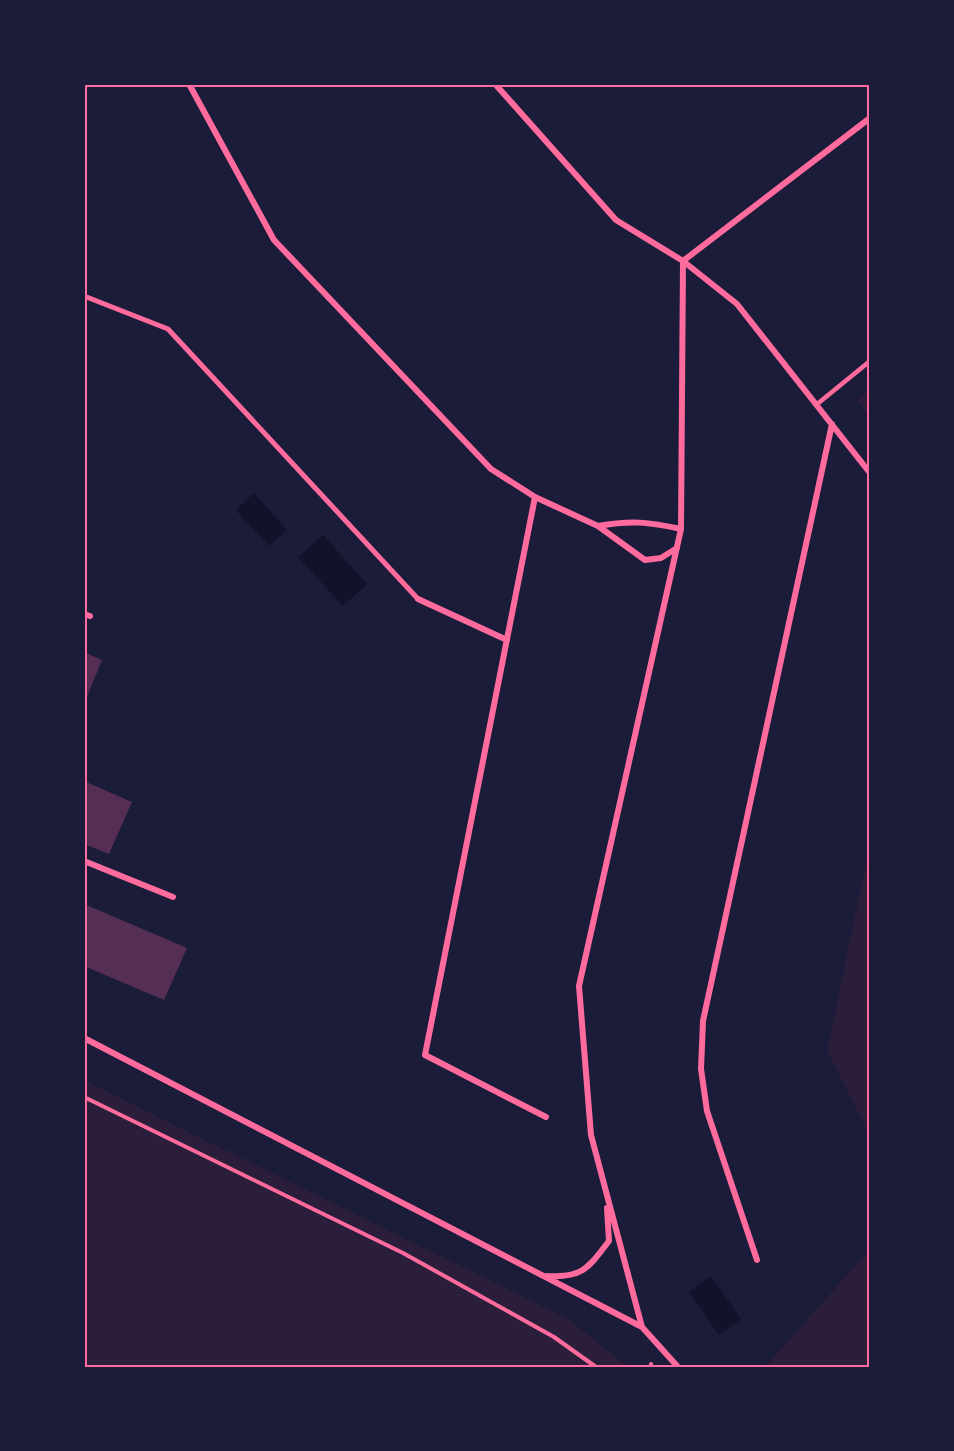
<svg xmlns="http://www.w3.org/2000/svg" width="954" height="1451" viewBox="0 0 954 1451" font-family="'Asap Condensed',sans-serif">
	<style>
		.green { fill: #2a1e3b }
		.water { fill: #12122b }
		.building { fill: #542f53 }
		.lines { fill: none; stroke-linecap: round; stroke-linejoin: round }
		.path { stroke: #ff6b9d; stroke-width: 4 }
		.service { stroke: #ff6b9d; stroke-width: 4.5 }
		.pedestrian { stroke: #ff6b9d; stroke-width: 5 }
		.minor { stroke: #ff6b9d; stroke-width: 6 }
		.neatline { fill: none; stroke: #ff6b9d; stroke-width: 2 }
	</style>
	<rect width="100%" height="100%" fill="#1b1b3a"/>
	<path class="green" d="M870 390V418L857 400Z
		M870 843V1137L827 1051Z
		M84 1080 568 1319 629 1367H84Z
		M870 1249V1367H765Z"/>
	<path class="water" d="M254 493 287 530 269 546 236 510Z
		M323 535 367 584 343 606 298 557Z
		M711 1276 741 1319 719 1335 689 1292Z"/>
	<path class="building" d="M84 652 102 660 84 704Z
		M84 781 132 802 109 854 84 844Z
		M84 904 187 948 164 1000 84 966Z"/>
	<g class="lines">
		<path class="path" d="M84 1097 403 1253 554 1337 596 1367
			M651 1367V1364"/>
		<path class="service" d="M816 405 870 361"/>
		<path class="pedestrian" d="M84 296 168 329 418 599"/>
		<path class="minor" d="M189 84 274 240 491 469 535 497
			M495 84 616 220 683 261 737 304 870 473
			M683 261 870 118
			M598 526C631 520 649 522 681 529
			M418 599 507 640
			M84 614 90 616
			M84 861 173 897
			M84 1038 642 1327 678 1367
			M546 1117 425 1055 535 497 598 526 645 560 661 558 677 548
			M757 1260 707 1111 701 1069 703 1021 832 424
			M547 1276C583 1278 588 1268 609 1241L607 1208
			M642 1327 591 1135 579 986 681 529 683 261"/>
	</g>
	<rect width="954" height="1451" fill="none" stroke="#1b1b3a" stroke-width="171"/>
	<rect x="86" y="86" width="782" height="1280" class="neatline"/>
</svg>
